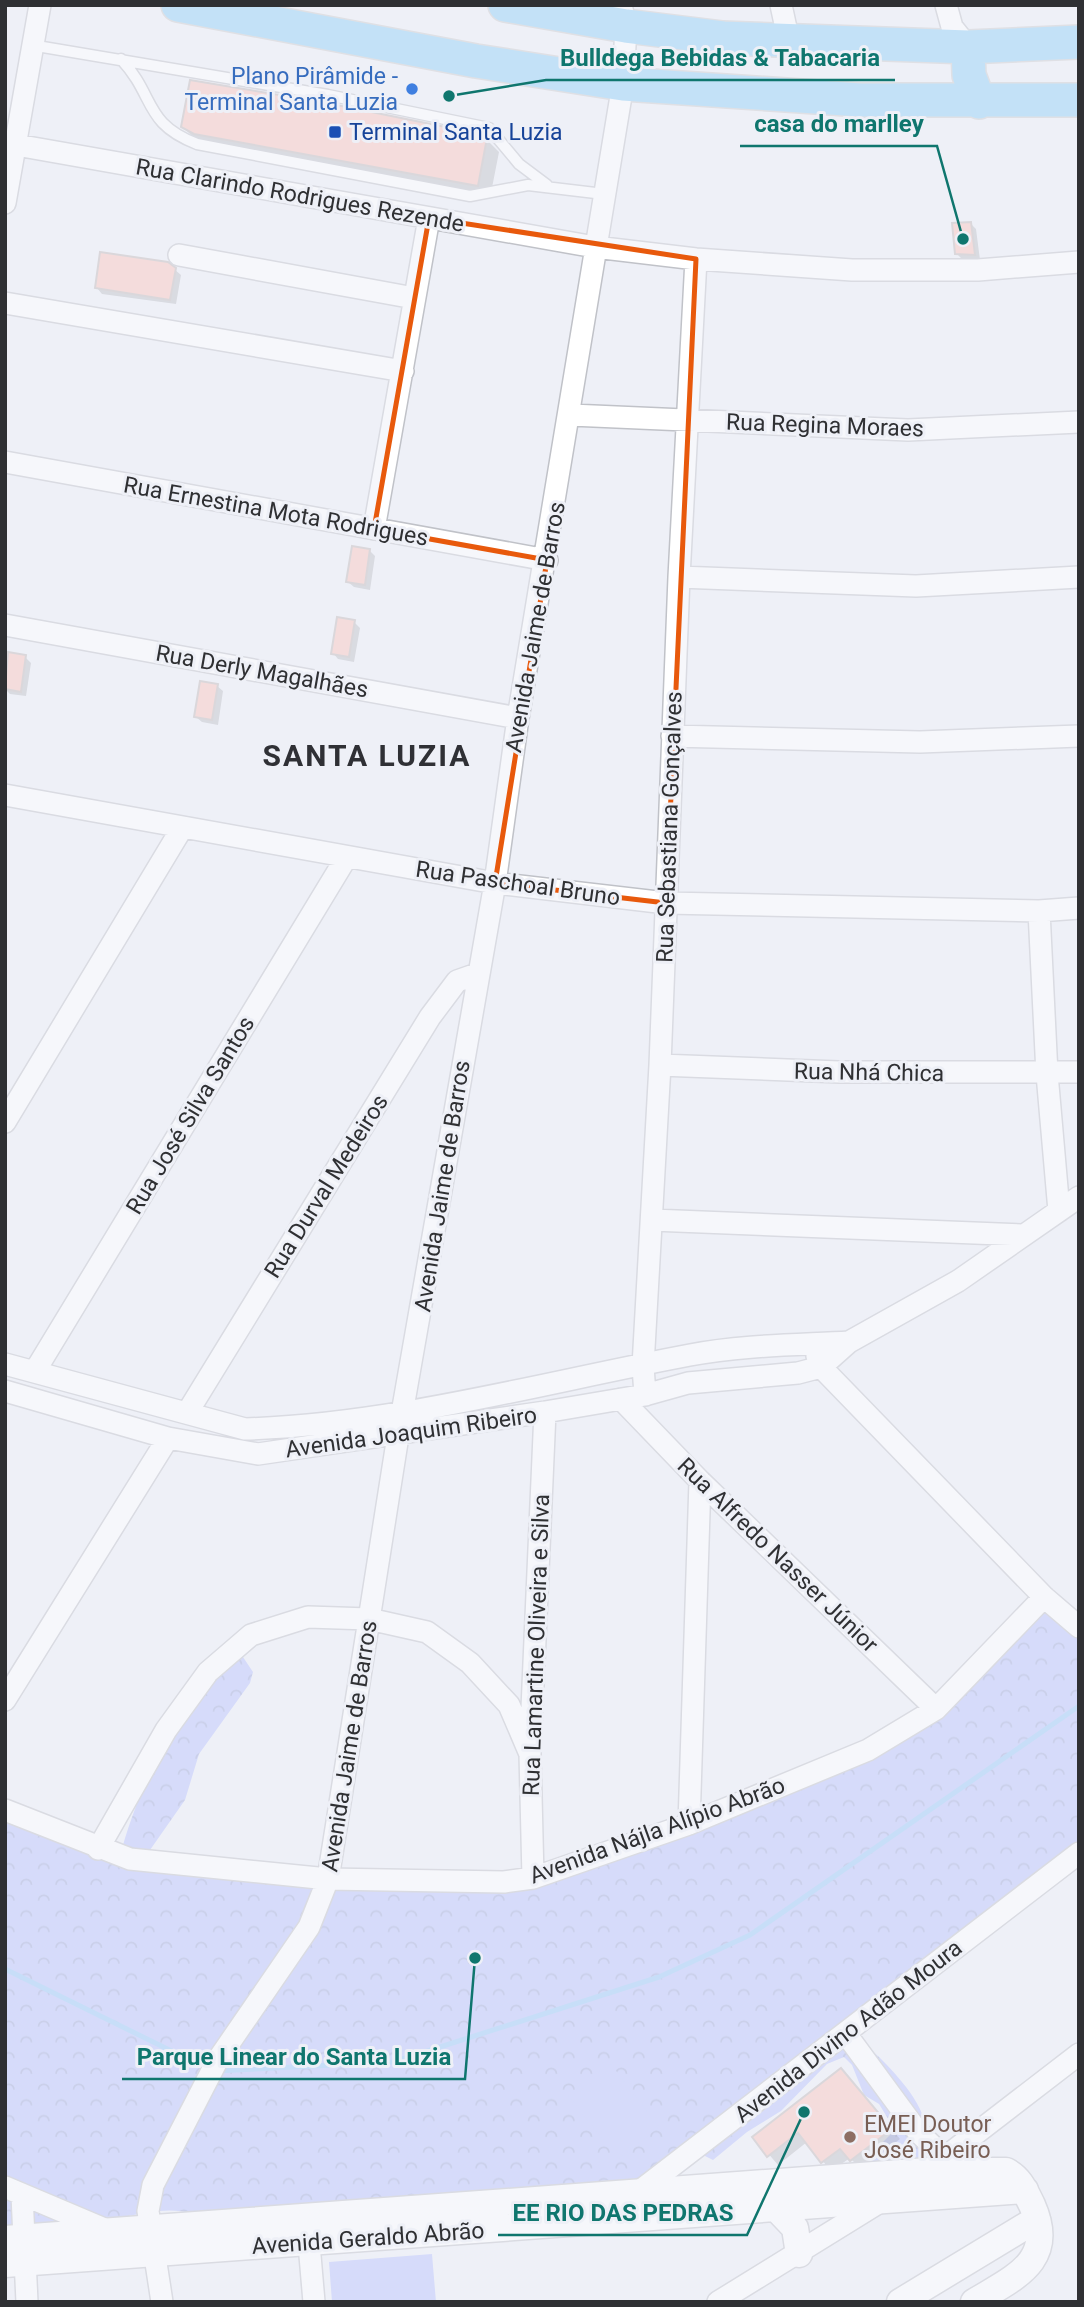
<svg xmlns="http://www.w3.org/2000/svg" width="1084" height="2307" viewBox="0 0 1084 2307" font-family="Roboto,sans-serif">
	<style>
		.forest { fill: url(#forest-crowns) }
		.pitch { fill: #b8c2fc }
		.shadow { fill: #0003 }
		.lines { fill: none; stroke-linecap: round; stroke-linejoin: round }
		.stream { stroke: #97c8f8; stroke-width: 5 }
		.building { fill: #fac3ba; stroke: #c2b9b8; stroke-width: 2 }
		.service-casing { stroke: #c0c2c8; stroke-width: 13 }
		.minor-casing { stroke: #c0c2c8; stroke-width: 24 }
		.tertiary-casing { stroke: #c0c2c8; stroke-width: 29 }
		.primary-casing { stroke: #cdcdce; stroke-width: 36 }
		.service { stroke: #fff; stroke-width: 10 }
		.minor { stroke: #fff; stroke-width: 21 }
		.tertiary { stroke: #fff; stroke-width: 26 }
		.primary { stroke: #8fcff5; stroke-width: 33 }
		.marked { fill: none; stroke: #e8590c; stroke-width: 5; stroke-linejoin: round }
		.shop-dot { fill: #3f7fe0; stroke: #eef0f7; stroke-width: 2.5 }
		.transit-dot { fill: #1a4fb4; stroke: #eef0f7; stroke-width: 2.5 }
		.education-dot { fill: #8d6e63; stroke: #eef0f7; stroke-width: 2.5 }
		.labels { text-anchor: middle; stroke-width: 6; stroke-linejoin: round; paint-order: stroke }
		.shop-label { font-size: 23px; fill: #366cbe; stroke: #eef0f7; text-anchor: end }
		.transit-label { font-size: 23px; fill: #164399; stroke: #eef0f7; text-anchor: start }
		.street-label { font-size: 23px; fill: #2f3033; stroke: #eef0f7 }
		.education-label { font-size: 23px; fill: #785e54; stroke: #eef0f7; text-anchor: start }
		.district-label { font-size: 30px; font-weight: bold; letter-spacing: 2px; fill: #2f3035; stroke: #eef0f7 }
		.leader { fill: none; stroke: #0f766e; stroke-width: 2.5 }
		.callout-dot { fill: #0f766e; stroke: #eef0f7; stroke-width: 2.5 }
		.callout-label { font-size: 24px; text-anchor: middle; font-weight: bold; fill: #0f766e; stroke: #eef0f7; stroke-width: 6; stroke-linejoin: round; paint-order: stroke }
	</style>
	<defs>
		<pattern id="forest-crowns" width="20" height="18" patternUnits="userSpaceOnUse" patternTransform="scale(1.75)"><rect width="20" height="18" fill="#b8c2fc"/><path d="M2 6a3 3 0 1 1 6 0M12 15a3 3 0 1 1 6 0" fill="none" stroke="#9ea7d8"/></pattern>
	</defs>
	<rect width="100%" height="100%" fill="#eef0f7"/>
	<path class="forest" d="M1044 1597 1079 1629V1853L856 2034C862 2045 870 2048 879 2057 905 2083 946 2127 917 2163L870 2162 878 2156 879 2146 895 2130 879 2104 864 2095 852 2065 844 2057 827 2064 781 2111 747 2132 713 2160 703 2155 637 2193 192 2214C173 2207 148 2212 129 2216L128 2219 5 2267V1810L120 1856C133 1806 161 1739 193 1698 206 1681 226 1668 241 1654L253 1672 250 1683 199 1754 185 1800 143 1860 504 1882 689 1824 936 1709Z"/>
	<path class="pitch" d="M610 2063 659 2127 618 2159 568 2095Z
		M432 2254 436 2302H332L329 2262Z"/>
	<path class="shadow" d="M182 126 484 137 499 152 490 198 208 146 195 139Z
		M970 223 976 229 980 260 962 259 956 253Z
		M174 269 181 275 176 304 102 294 97 288Z
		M370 551 375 556 370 590 354 587 348 582Z
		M354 622 360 628 354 662 338 659 333 653Z
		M10 654 25 657 31 663 26 696 10 694 5 689Z
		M217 686 223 691 218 725 202 722 196 717Z
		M850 2079 900 2139 861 2169 850 2158 831 2171 807 2142 778 2165 754 2137Z"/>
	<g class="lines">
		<path class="stream" d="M5 1969 208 2069
			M217 2071 393 2062 659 1977 750 1935 1079 1706"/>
	</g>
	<path class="building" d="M190 80 327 103 485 135 487 138 478 186 194 134 181 127Z
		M971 222 975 255 955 254 952 223Z
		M100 252 168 262 176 268 170 300 95 288Z
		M352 546 370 549 365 585 346 582Z
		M337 617 355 620 349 657 331 654Z
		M8 652 26 655 21 692 5 689Z
		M200 681 218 684 212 720 194 717Z
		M841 2068 892 2129 850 2161 840 2149 821 2163 798 2133 767 2157 752 2137Z"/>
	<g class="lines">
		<g class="service-casing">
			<path id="service" d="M31 45 328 95 489 128 519 164 547 185
				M121 59C156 97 143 123 197 144L470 196 528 185 604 194"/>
		</g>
		<g class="minor-casing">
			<path id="minor" d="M781 5 789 42
				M946 5 952 27 968 47
				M5 143 595 247 696 259 852 270H978L1079 262
				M5 203 40 5
				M179 255 414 298
				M5 303 403 371
				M571 415 908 430 1079 422
				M5 462 547 560
				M374 529 429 218
				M679 577 916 586 1079 577
				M5 625 518 718
				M672 736 920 742 1079 736
				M5 795 495 883 666 903 1039 911 1079 908
				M1039 911 1047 1074 1059 1211
				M660 1065 839 1072H1079
				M5 1122 182 828
				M652 1220 1022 1235
				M817 1356 821 1367 1044 1597 1079 1627
				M5 1364 245 1429C391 1425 546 1382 690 1355 742 1345 797 1345 849 1342
				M35 1371 346 858
				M5 1391 168 1438 258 1454 545 1412 645 1395 688 1383 798 1373 821 1367 849 1342 958 1281 1079 1197
				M645 1395 643 1366 660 1065 679 577 696 259
				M621 1399 700 1481 936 1709
				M187 1413 430 1017 457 981 477 974
				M5 1700 168 1438
				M5 1810 130 1859 328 1879 504 1882 533 1878 689 1824 868 1750 936 1709 1044 1597
				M689 1824 700 1481
				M98 1849 166 1730 208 1672 251 1635 308 1617 369 1619 427 1632 470 1663 509 1705 530 1754
				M533 1878 530 1754 545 1412
				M846 2034 918 2132 945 2158
				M922 2175 1079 2054
				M5 2187 109 2231
				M22 2195 27 2302
				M636 2197 637 2193 1079 1853
				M309 2244 314 2302
				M162 2302 148 2211 153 2185 217 2061 309 1927 328 1879 398 1436 495 883 518 718 623 84 626 26 621 5
				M718 2302 883 2200"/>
		</g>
		<g class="tertiary-casing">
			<path id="tertiary" d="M775 2207 795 2228 799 2254
				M5 2239 928 2171H1006C1020 2178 1025 2191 1032 2205 1057 2261 1015 2277 974 2302
				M5 2264 1025 2190
				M900 2302 1037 2219"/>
		</g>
		<g class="primary-casing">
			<path id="primary" d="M178 5 476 61 623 84 860 100H1079
				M505 5 626 26 723 38 968 47 1079 42
				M968 47 969 75 979 102"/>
		</g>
		<use href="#service" class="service"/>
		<use href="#minor" class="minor"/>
		<use href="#tertiary" class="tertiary"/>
		<use href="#primary" class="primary"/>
	</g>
	<path d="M0 0H1084V2307H0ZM429 218 696 259 666 903 495 883 547 560 374 529Z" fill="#eef0f7" fill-opacity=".55" fill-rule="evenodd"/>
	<path class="marked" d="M429 218 696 259 666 903 495 883 547 560 374 529Z"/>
	<circle class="shop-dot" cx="412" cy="89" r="7"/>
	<rect class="transit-dot" x="328" y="125" width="14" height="14" rx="3.5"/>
	<circle class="education-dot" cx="850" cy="2137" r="7"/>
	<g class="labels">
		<g class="shop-label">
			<text x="398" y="84">Plano Pirâmide -<tspan x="398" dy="26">Terminal Santa Luzia</tspan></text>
		</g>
		<g class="transit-label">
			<text x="349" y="140">Terminal Santa Luzia</text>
		</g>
		<g class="street-label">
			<text transform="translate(300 195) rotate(10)" y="8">Rua Clarindo Rodrigues Rezende</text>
			<text transform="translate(825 425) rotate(2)" y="8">Rua Regina Moraes</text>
			<text transform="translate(276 511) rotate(10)" y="8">Rua Ernestina Mota Rodrigues</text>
			<text transform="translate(535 627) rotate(-80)" y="8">Avenida Jaime de Barros</text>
			<text transform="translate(262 671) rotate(10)" y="8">Rua Derly Magalhães</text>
			<text transform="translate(669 827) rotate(-88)" y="8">Rua Sebastiana Gonçalves</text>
			<text transform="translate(518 883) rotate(8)" y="8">Rua Paschoal Bruno</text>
			<text transform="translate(869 1072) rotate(1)" y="8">Rua Nhá Chica</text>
			<text transform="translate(190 1115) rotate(-59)" y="8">Rua José Silva Santos</text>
			<text transform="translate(326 1186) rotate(-58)" y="8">Rua Durval Medeiros</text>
			<text transform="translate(442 1186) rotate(-81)" y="8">Avenida Jaime de Barros</text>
			<text transform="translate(411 1432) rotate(-8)" y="8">Avenida Joaquim Ribeiro</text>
			<text transform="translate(778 1555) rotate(44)" y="8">Rua Alfredo Nasser Júnior</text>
			<text transform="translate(536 1645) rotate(-88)" y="8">Rua Lamartine Oliveira e Silva</text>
			<text transform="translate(349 1746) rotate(-81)" y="8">Avenida Jaime de Barros</text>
			<text transform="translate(657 1830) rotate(-20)" y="8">Avenida Nájla Alípio Abrão</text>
			<text transform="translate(848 2031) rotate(-38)" y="8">Avenida Divino Adão Moura</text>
			<text transform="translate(368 2238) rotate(-4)" y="8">Avenida Geraldo Abrão</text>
		</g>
		<g class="education-label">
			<text x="864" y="2132">EMEI Doutor<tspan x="864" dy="26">José Ribeiro</tspan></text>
		</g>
		<g class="district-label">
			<text x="367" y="766">SANTA LUZIA</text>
		</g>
	</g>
	<path class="leader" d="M449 96L546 80H895M963 239L937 146H740M475 1958L465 2079H122M804 2112L747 2235H498"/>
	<g class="callout-dot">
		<circle cx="449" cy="96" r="7"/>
		<circle cx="963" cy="239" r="7"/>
		<circle cx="475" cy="1958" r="7"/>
		<circle cx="804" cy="2112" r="7"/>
	</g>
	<g class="callout-label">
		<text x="720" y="66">Bulldega Bebidas &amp; Tabacaria</text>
		<text x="839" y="132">casa do marlley</text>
		<text x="294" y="2065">Parque Linear do Santa Luzia</text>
		<text x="623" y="2221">EE RIO DAS PEDRAS</text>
	</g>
	<rect width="1084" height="2307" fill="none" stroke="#2f3033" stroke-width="14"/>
</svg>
